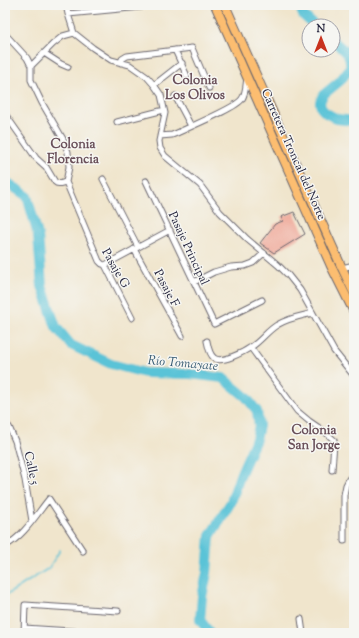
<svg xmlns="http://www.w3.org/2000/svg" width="359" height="638" viewBox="0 0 359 638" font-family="'Sorts Mill Goudy',serif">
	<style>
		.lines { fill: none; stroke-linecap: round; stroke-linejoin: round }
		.stream { stroke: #5ac3d7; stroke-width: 1.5 }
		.river { stroke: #5ac3d7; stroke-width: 10 }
		.building { fill: #efa594 }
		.street-casing { stroke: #6a666e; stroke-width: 7 }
		.primary-casing { stroke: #6a666e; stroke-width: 10 }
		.street { stroke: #fff; stroke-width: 5 }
		.primary { stroke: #fcbd6f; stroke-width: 8 }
		.labels { text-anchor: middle; stroke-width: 3; stroke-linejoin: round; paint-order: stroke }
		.street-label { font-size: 12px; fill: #22223b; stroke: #f6f6f2 }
		.neighbourhood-label { font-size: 13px; font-weight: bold; fill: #6a505a; stroke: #f6f6f2 }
		.water-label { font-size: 13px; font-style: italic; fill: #365a72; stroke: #f6f6f2 }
	</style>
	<rect width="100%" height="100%" fill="#f6f6f2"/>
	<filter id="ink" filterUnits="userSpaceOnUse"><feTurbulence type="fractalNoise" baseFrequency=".025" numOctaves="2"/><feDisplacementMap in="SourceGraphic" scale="8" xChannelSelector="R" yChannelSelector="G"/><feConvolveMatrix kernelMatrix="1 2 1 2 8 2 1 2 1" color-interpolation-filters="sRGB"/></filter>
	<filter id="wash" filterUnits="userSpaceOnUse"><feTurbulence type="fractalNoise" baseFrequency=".012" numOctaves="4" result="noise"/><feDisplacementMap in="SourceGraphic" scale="16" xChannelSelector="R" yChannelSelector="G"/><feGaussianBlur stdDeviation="0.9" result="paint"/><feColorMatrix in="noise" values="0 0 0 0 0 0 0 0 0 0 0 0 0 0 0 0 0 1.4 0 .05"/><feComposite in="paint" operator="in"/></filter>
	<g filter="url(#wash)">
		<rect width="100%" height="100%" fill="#f0e5cc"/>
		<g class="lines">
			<path class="stream" d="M5 596 49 568 60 550"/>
			<path class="river" d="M299 5 303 15 315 26
				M333 41C343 49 352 54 350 68L340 81 323 95 320 102 321 108 326 113 337 119 354 121
				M5 181 27 196 38 235 42 286 56 327 71 345 111 364 145 373 190 374 223 378 246 397 257 411 259 426 256 439 241 473 231 502 210 536 207 573 202 597 200 620 210 633"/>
		</g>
		<g id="blocks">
			<path class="building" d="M294 212 305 234 274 253 260 243 275 224 283 221 281 217Z"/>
		</g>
	</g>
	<g filter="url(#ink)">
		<use href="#blocks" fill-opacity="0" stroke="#6a666e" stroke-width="1"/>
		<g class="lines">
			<g class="street-casing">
				<path id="street" d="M66 5 68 14 74 33 93 48 111 60 130 65 147 77 154 85 161 95 165 113 159 141 160 148 165 156 200 185 220 212 247 239 278 265 288 275 300 290 334 351 354 376
					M68 14 141 7
					M5 34 27 58 31 66
					M175 50 187 76
					M44 53 61 64 68 67
					M121 63 122 59 127 56 192 48 209 88
					M154 85 182 63
					M175 96 191 126
					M5 114 36 158 46 167 55 182C58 185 61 183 66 182
					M117 122 164 110
					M160 136 172 135 177 133C189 127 236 108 242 99 246 93 246 84 247 77
					M103 179 138 247
					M146 181 214 324 262 300
					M66 182 69 167 68 152 63 139 42 103 31 80V66L53 44 63 36 74 33
					M66 182 99 261 102 264 105 265 132 318
					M134 249 182 336
					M105 265 170 230
					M342 268 354 265
					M194 282 214 272 231 267 245 266 253 263 264 253
					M207 341C208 346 209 354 214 358 221 364 244 352 251 347 261 341 267 331 277 325 288 318 301 316 313 313
					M251 348 297 411 309 421 325 432 334 440V443L332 470
					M5 423 9 427 15 441 25 480 32 521
					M344 541V495L346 485 349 479 354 474
					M5 546C24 536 36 515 49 499L83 551
					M301 619 303 633
					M24 628 102 633
					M24 633 25 605 118 611"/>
			</g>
			<g class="primary-casing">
				<path id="primary" d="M215 5 331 266 354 312
					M225 5 342 268 354 293"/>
			</g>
			<use href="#street" class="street"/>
			<use href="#primary" class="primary"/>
		</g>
	</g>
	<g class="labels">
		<g class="street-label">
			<text transform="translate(294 154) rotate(66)" y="4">Carretera Troncal del Norte</text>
			<text transform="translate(189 248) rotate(65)" y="4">Pasaje Principal</text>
			<text transform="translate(116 268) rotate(60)" y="4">Pasaje G</text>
			<text transform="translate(167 288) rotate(62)" y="4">Pasaje F</text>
			<text transform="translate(32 468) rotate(78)" y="4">Calle 5</text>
		</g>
		<g class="neighbourhood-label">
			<text x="195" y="84">Colonia<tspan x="195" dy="15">Los Olivos</tspan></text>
			<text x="73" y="148">Colonia<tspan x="73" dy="15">Florencia</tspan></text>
			<text x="314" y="434">Colonia<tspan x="314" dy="15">San Jorge</tspan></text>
		</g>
		<g class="water-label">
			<text transform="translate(183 362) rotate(5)" y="5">Río Tomayate</text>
		</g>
	</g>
	<rect width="359" height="638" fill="none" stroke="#f6f6f2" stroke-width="20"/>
	<g transform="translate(321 38)"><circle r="19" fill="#f6f6f2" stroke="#a1a1a9"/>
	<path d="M0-3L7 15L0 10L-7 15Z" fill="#c8321e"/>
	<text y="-6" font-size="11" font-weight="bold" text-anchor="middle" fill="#22223b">N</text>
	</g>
</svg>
